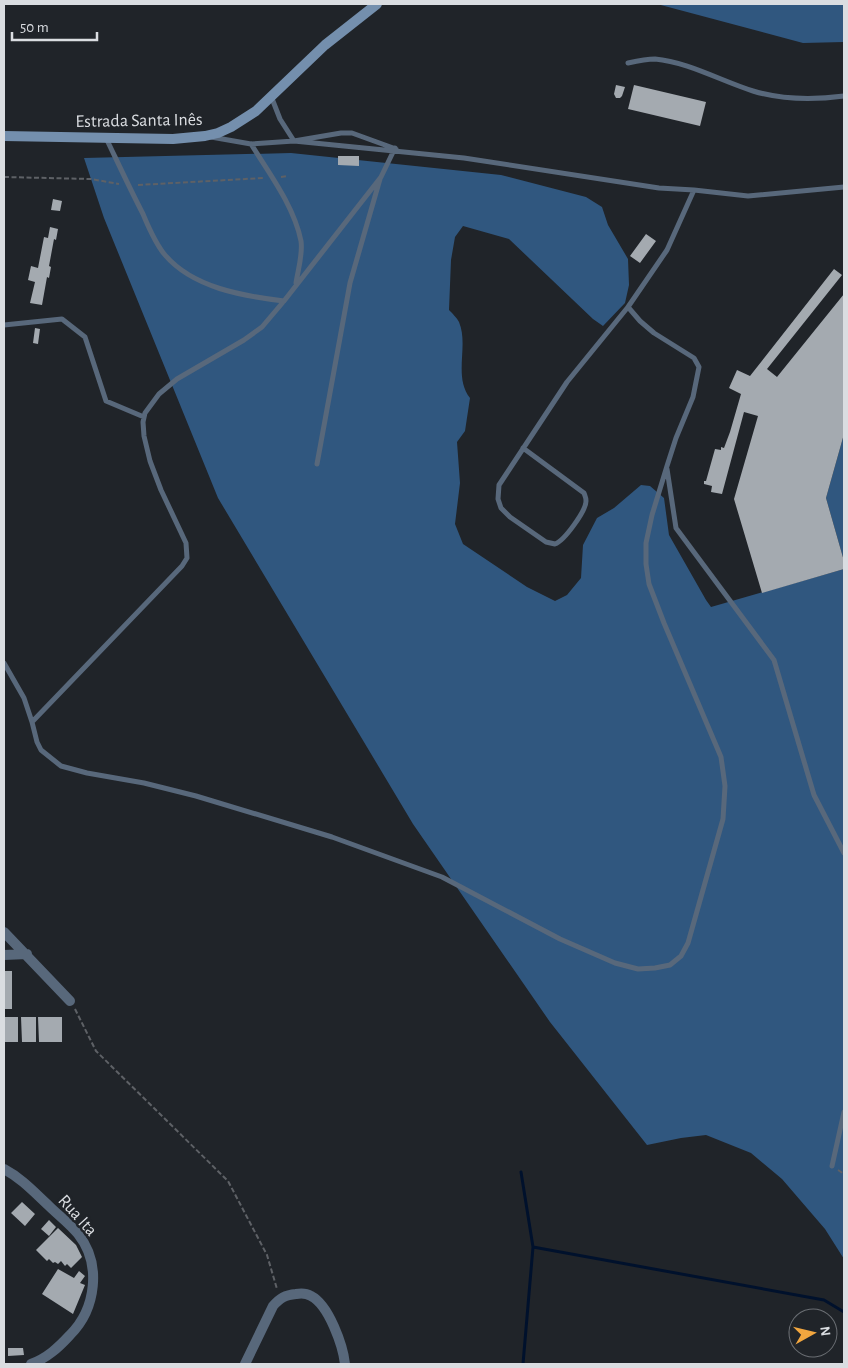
<svg xmlns="http://www.w3.org/2000/svg" width="848" height="1368" viewBox="0 0 848 1368" font-family="'Alegreya Sans',sans-serif">
	<style>
		.forest { fill: #30577f }
		.lines { fill: none; stroke-linecap: round; stroke-linejoin: round }
		.stream { stroke: #00112c; stroke-width: 3 }
		.building { fill: #a4aab0 }
		.path { stroke: #5e6166; stroke-width: 2; stroke-dasharray: 5 2.5; stroke-linecap: butt }
		.service { stroke: #58687b; stroke-width: 5 }
		.minor { stroke: #58687b; stroke-width: 10 }
		.secondary { stroke: #748fad; stroke-width: 10 }
		.labels { text-anchor: middle; stroke-width: 5; stroke-linejoin: round; paint-order: stroke }
		.street-label { font-size: 18px; fill: #dadde1; stroke: #202429 }
	</style>
	<rect width="100%" height="100%" fill="#202429"/>
	<path class="forest" d="M657 4H844V42L803 43Z
		M291 153 501 175 586 197 602 207 608 225 628 259 629 285 625 303 603 326 593 319 509 239 463 226 455 237 451 260 449 310C452 313 457 318 459 322 469 346 453 376 470 398L465 431 457 442 460 483 455 524 463 544 527 587 555 601 567 595 581 578 583 545 597 518 614 508 641 485 650 486 664 498 669 535 706 600 711 607 844 569V1259L825 1229 782 1179 751 1153 706 1135 681 1138 647 1145 550 1022 413 824 218 498 104 218 84 158Z
		M844 434V561L826 498Z"/>
	<g class="lines">
		<path class="stream" d="M521 1172 533 1247 523 1364
			M533 1247 824 1300 844 1312"/>
	</g>
	<path class="building" d="M616 85 625 87 622 96 620 98H616L614 94Z
		M634 85 706 102 700 126 628 109Z
		M338 156H359V166L338 165Z
		M53 199 62 201 60 211 51 210Z
		M50 227 58 229 56 240 54 239 49 266 51 267 49 278 47 277 42 305 30 303 35 282 28 280 31 266 38 268 44 237 48 238Z
		M646 234 656 241 640 263 630 256Z
		M834 269 842 275 767 369 777 377 844 294V434L826 498 844 561V569L762 593 734 499 758 416 744 412 722 494 711 492 712 486 704 484V481H706L715 449 721 450V447L724 448 730 432 741 394 729 388 737 370 750 376Z
		M35 328 40 329 38 344 33 343Z
		M4 971H12V1009H4Z
		M4 1017H18V1042H5Z
		M21 1017H36V1042H22Z
		M38 1017H62V1042H39Z
		M22 1202 35 1214 25 1226 11 1213Z
		M49 1220 56 1227 49 1236 41 1229Z
		M58 1228 76 1245 82 1257 71 1268 67 1264 65 1266 61 1261 58 1264 55 1262 53 1263 49 1259 47 1261 36 1250Z
		M58 1269 74 1278 79 1271 85 1276 80 1283 85 1285 73 1314 42 1294Z
		M8 1348H23L24 1355 8 1356Z"/>
	<g class="lines">
		<path class="path" d="M4 177 91 179 119 184
			M281 177 288 176
			M138 185 263 178
			M75 1009 96 1051 228 1181 267 1255 277 1289
			M838 1170 844 1174"/>
		<path class="service" d="M628 63C637 61 646 59 655 59 688 62 721 81 753 91 783 100 814 100 844 96
			M271 96 280 119 294 141
			M211 137 251 144 294 141 341 133H352L396 149
			M106 138C118 163 130 189 143 214 149 228 155 243 165 255 193 288 243 296 284 301
			M294 141 464 158 659 188 694 190 748 196 844 187
			M251 144C269 173 294 206 301 241 303 254 298 270 296 283
			M395 148 381 177 284 301 262 327 244 340 177 379 159 394 145 413 143 422 144 436 150 461 161 490 186 543 187 558 182 566 32 722 37 742 41 750 61 766 87 773 144 783 196 796 332 837 442 877 560 939 615 963 638 969 655 968 670 965 681 956 688 943 723 819 725 786 721 757 664 623 649 584 646 564V543L652 515 667 466 676 438 693 397 699 367 694 358 654 333 640 321 628 307 667 250 694 190
			M4 325 62 319 85 337 106 401 144 417
			M523 448 584 493C585 496 586 497 586 501 586 511 564 541 555 544L546 542 510 517 501 508 498 499 499 485 567 382 628 307
			M317 464 350 283 380 179
			M667 469 676 528 774 660 814 795 844 853
			M4 663 24 698 32 722
			M832 1166 844 1112"/>
		<path class="minor" d="M4 932 70 1001
			M4 955 27 954
			M4 1169C21 1178 34 1192 48 1205 58 1215 70 1224 78 1234 102 1264 96 1309 70 1335 58 1348 47 1358 31 1364
			M245 1364 273 1306C280 1298 285 1295 296 1294 301 1293 306 1293 311 1296 329 1305 343 1346 345 1364"/>
		<path class="secondary" d="M4 136 173 139 205 136 218 133 231 127 256 111 325 45 377 4"/>
	</g>
	<g class="labels">
		<g class="street-label">
			<text transform="translate(139 120) rotate(-1)" y="6">Estrada Santa Inês</text>
			<text transform="translate(78 1215) rotate(48)" y="6">Rua Ita</text>
		</g>
	</g>
	<rect width="848" height="1368" fill="none" stroke="#dadde1" stroke-width="10"/>
	<g transform="translate(813 1333) rotate(82)"><circle r="24" fill="#202429" stroke="#6a6e73"/>
	<path d="M0-4L9 19L0 12L-9 19Z" fill="#f1a63f"/>
	<text y="-8" font-size="14" font-weight="bold" text-anchor="middle" fill="#dadde1">N</text>
	</g>
	<path d="M12 32v8h85v-8" fill="none" stroke="#dadde1" stroke-width="2.5"/>
	<text x="20" y="32" font-size="15" fill="#dadde1" stroke="#202429" stroke-width="4" paint-order="stroke">50 m</text>
</svg>
